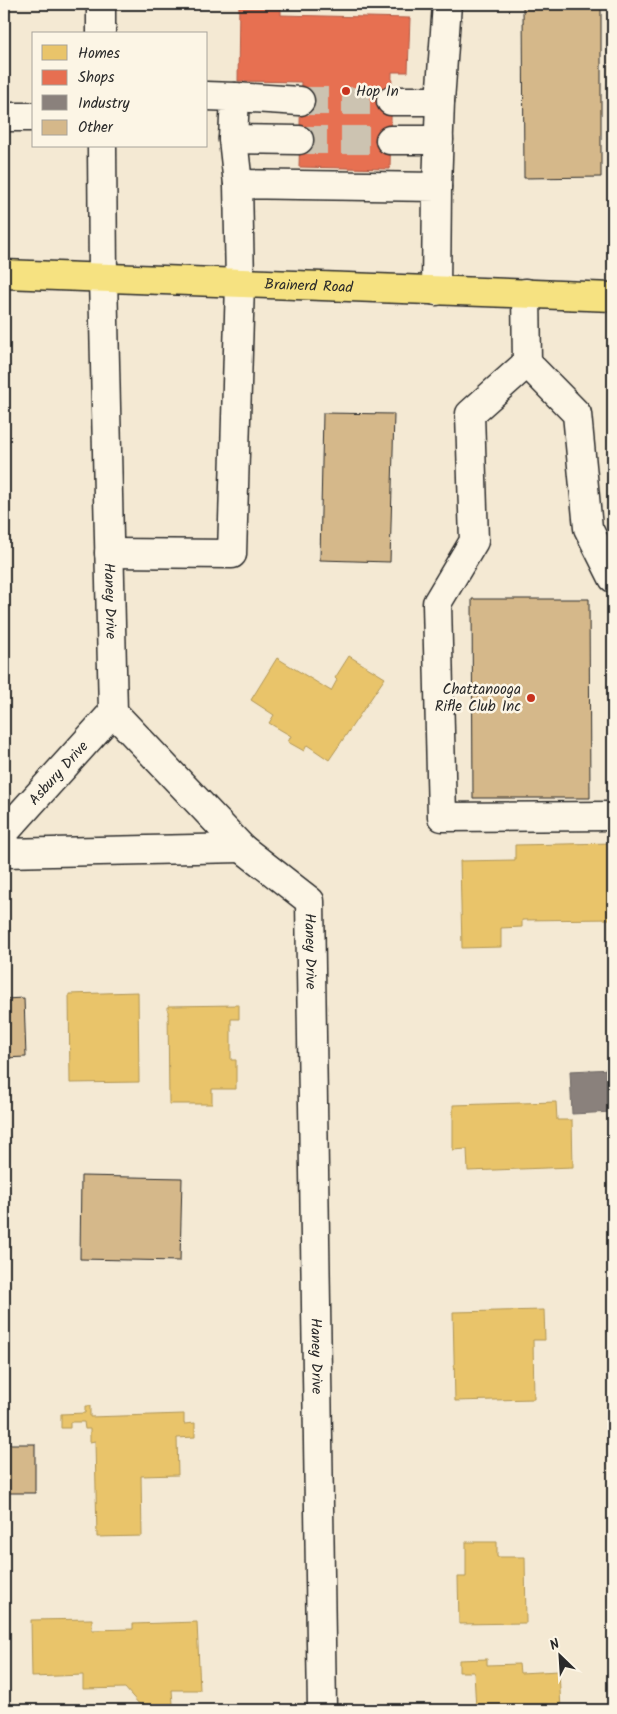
<svg xmlns="http://www.w3.org/2000/svg" width="617" height="1714" viewBox="0 0 617 1714" font-family="Kalam,sans-serif">
	<style>
		.homes { fill: #e9c46a; stroke: #b09657 }
		.shops { fill: #e76f51; stroke: #af5b46 }
		.industry { fill: #8a817c; stroke: #6e6764 }
		.building { fill: #d5b88a; stroke: #2b2b2b }
		.lines { fill: none; stroke-linecap: round; stroke-linejoin: round }
		.minor-tunnel { stroke: #ccc3b1; stroke-width: 28; stroke-dasharray: 28 14; stroke-linecap: butt }
		.minor-casing { stroke: #2b2b2b; stroke-width: 31 }
		.major-casing { stroke: #2b2b2b; stroke-width: 31 }
		.minor { stroke: #fcf5e5; stroke-width: 28 }
		.major { stroke: #f6e281; stroke-width: 28 }
		.poi-dot { fill: #c8321e; stroke: #fcf5e5; stroke-width: 2 }
		.labels { text-anchor: middle; stroke-width: 5; stroke-linejoin: round; paint-order: stroke }
		.poi-label { font-size: 15px; fill: #2b2b2b; stroke: #fcf5e5; text-anchor: start }
		.street-label { font-size: 15px; fill: #2b2b2b; stroke: #fcf5e5 }
	</style>
	<rect width="100%" height="100%" fill="#f4e9d3"/>
	<filter id="ink" filterUnits="userSpaceOnUse"><feTurbulence type="fractalNoise" baseFrequency=".02" numOctaves="2"/><feDisplacementMap in="SourceGraphic" scale="10" xChannelSelector="R" yChannelSelector="G"/><feConvolveMatrix kernelMatrix="1 2 1 2 8 2 1 2 1" color-interpolation-filters="sRGB"/></filter>
	<g filter="url(#ink)">
		<path class="homes" d="M349 656 385 678 329 760 307 745 304 751 288 742 291 736 269 723 274 715 251 700 277 658 331 691 337 680 335 678Z
			M613 843V919L522 920V927L501 928V947L462 948 460 861 515 860V845Z
			M138 992 139 1082 70 1083 69 994Z
			M239 1005V1019H231V1060H236V1089H212V1104H169L168 1006Z
			M556 1102 557 1120H572L573 1167 468 1171 467 1149 453 1150V1105Z
			M544 1310 545 1340H533L534 1399 455 1401 453 1312Z
			M85 1406H90V1417L184 1414V1424L195 1423V1437L177 1438 178 1475 141 1476 142 1536 97 1537 95 1441 90 1442V1429H85L84 1422H70V1428H61V1414L85 1413Z
			M466 1542H497V1557H525L526 1623 459 1624 458 1577H466Z
			M92 1619V1630L133 1629V1624L197 1622 200 1690H172L173 1704 140 1705 125 1688 83 1689V1675L32 1677 31 1620Z
			M487 1659V1665L519 1664 520 1673 559 1671 561 1710H476L474 1672H459V1660Z"/>
		<path class="shops" d="M4 4H7V52H4Z
			M239 4H281V15L410 18 408 72H392L390 169 299 167 301 82 238 81Z"/>
		<path class="industry" d="M613 1069V1112L572 1114 570 1071Z"/>
		<path class="building" d="M523 4H613H601V177L524 178Z
			M323 413 394 414 390 562 320 560Z
			M472 599H589L590 798H473Z
			M24 998 26 1057 4 1058V999Z
			M81 1176 182 1178 180 1261 80 1259Z
			M4 1444H35V1493H4Z"/>
		<g class="lines">
			<path class="minor-tunnel" d="M300 101H391
				M299 140H390"/>
			<g class="minor-casing">
				<g id="minor">
					<path d="M101 4V34"/>
					<path d="M206 96 235 97 233 139 238 184"/>
					<path d="M235 97 300 101"/>
					<path d="M391 101H440"/>
					<path d="M4 117H34"/>
					<path d="M233 139 299 140"/>
					<path d="M390 140H439"/>
					<path id="s1" d="M102 146 103 277 113 712 242 848 310 901 322 1710"/>
					<path d="M437 187 440 101 447 4"/>
					<path d="M526 293 527 363 577 414 588 528 613 578"/>
					<path d="M527 363 470 414 474 541 437 603 442 817 613 816"/>
					<path d="M109 553 232 554 240 283 238 184 437 187 436 291"/>
					<path id="s2" d="M4 833 113 712"/>
					<path d="M4 853 242 848"/>
				</g>
			</g>
			<g class="major-casing">
				<g id="major">
					<path id="s3" d="M4 274 613 297"/>
				</g>
			</g>
			<use href="#minor" class="minor"/>
			<use href="#major" class="major"/>
		</g>
	</g>
	<g class="poi-dot">
		<circle cx="346" cy="91" r="5"/>
		<circle cx="531" cy="698" r="5"/>
	</g>
	<g class="labels">
		<g class="poi-label">
			<text x="356" y="96">Hop In</text>
			<text x="521" y="694" text-anchor="end">Chattanooga<tspan x="521" dy="17">Rifle Club Inc</tspan></text>
		</g>
		<g class="street-label">
			<text dy="5" stroke="none"><textPath href="#s3" startOffset="305">Brainerd Road</textPath></text>
			<text dy="5" stroke="none"><textPath href="#s1" startOffset="455">Haney Drive</textPath></text>
			<text dy="5" stroke="none"><textPath href="#s2" startOffset="81">Asbury Drive</textPath></text>
			<text dy="5" stroke="none"><textPath href="#s1" startOffset="890">Haney Drive</textPath></text>
			<text dy="5" stroke="none"><textPath href="#s1" startOffset="1295">Haney Drive</textPath></text>
		</g>
	</g>
	<rect width="617" height="1714" fill="none" stroke="#fcf5e5" stroke-width="20"/>
	<rect x="10" y="10" width="597" height="1694" fill="none" stroke="#2b2b2b" stroke-width="2" filter="url(#ink)"/>
	<rect x="32" y="32" width="175" height="115" fill="#fcf5e5" stroke="#a8a49b"/>
	<rect x="42" y="45" width="25" height="15" fill="#e9c46a" stroke="#a8a49b"/>
	<text x="78" y="58" font-size="15" fill="#2b2b2b">Homes</text>
	<rect x="42" y="70" width="25" height="15" fill="#e76f51" stroke="#a8a49b"/>
	<text x="78" y="82" font-size="15" fill="#2b2b2b">Shops</text>
	<rect x="42" y="95" width="25" height="15" fill="#8a817c" stroke="#a8a49b"/>
	<text x="78" y="108" font-size="15" fill="#2b2b2b">Industry</text>
	<rect x="42" y="120" width="25" height="15" fill="#d5b88a" stroke="#a8a49b"/>
	<text x="78" y="132" font-size="15" fill="#2b2b2b">Other</text>
	<g transform="translate(560 1656) rotate(335)" stroke="#fcf5e5" stroke-width="4" paint-order="stroke">
	<path d="M0-4L9 19L0 12L-9 19Z" fill="#2b2b2b"/>
	<text y="-8" font-size="14" font-weight="bold" text-anchor="middle" fill="#2b2b2b">N</text>
	</g>
</svg>
